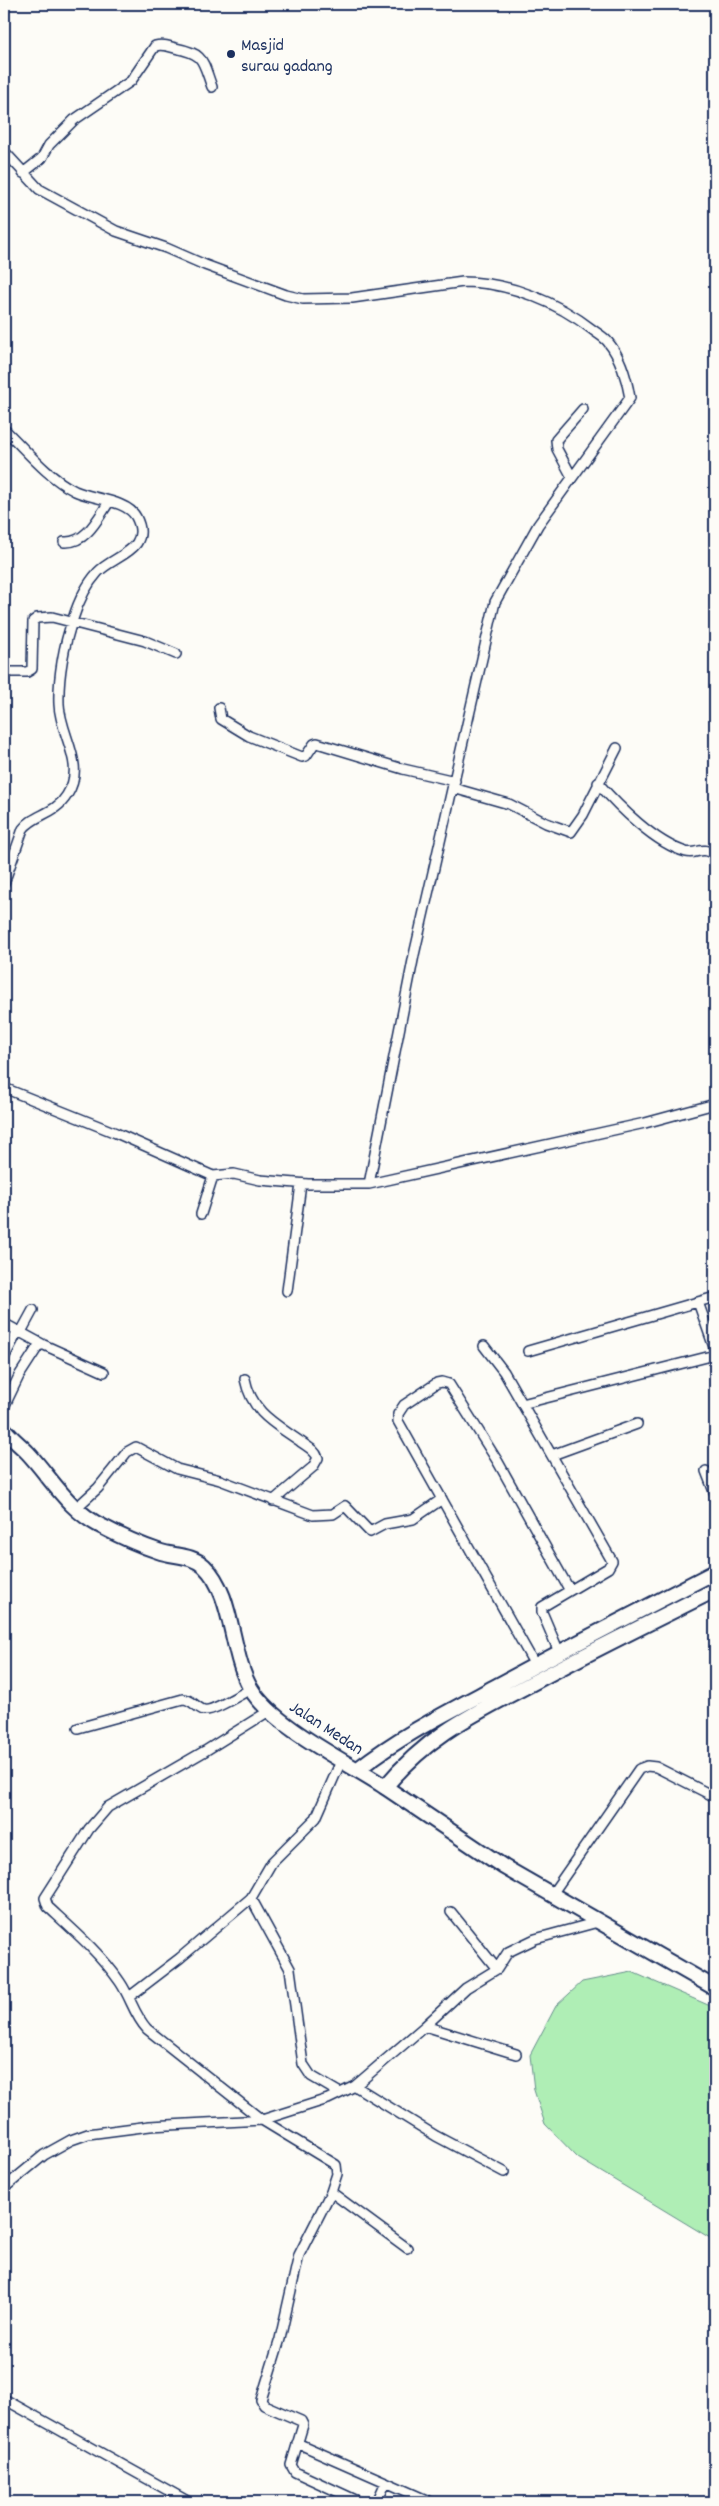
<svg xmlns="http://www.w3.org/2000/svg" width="719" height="2506" viewBox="0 0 719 2506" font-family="Dekko,sans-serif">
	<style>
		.green { fill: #afeeb5; stroke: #658e8a }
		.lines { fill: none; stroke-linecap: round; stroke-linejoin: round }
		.minor-casing { stroke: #1b2f5e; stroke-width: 12 }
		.primary-casing { stroke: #1b2f5e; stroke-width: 18 }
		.trunk-casing { stroke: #1b2f5e; stroke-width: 18 }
		.minor { stroke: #fdfcf7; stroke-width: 9 }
		.primary { stroke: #fdfcf7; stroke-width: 14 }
		.trunk { stroke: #fdfcf7; stroke-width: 14 }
		.poi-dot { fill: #1b2f5e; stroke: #fdfcf7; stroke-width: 2 }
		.labels { text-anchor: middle; stroke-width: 4.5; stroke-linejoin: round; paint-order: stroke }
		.poi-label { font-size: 18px; fill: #1b2f5e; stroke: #fdfcf7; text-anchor: start }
		.street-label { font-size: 18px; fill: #1b2f5e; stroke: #fdfcf7 }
	</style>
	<rect width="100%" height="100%" fill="#fdfcf7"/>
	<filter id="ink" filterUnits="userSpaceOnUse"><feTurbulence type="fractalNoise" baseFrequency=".02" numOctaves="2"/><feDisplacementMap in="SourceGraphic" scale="10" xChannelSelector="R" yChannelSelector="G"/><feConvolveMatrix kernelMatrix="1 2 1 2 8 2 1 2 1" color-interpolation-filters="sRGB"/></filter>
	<g filter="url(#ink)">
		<path class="green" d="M632 1972 715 2008V2241L578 2158 545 2124 534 2090 530 2055 556 2006 582 1982Z"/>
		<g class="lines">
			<g class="minor-casing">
				<path id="minor" d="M4 151 39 189 116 231 166 248 205 265 286 295 303 299 352 298 463 282C509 282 557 302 593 330 598 334 604 337 608 342 620 356 627 380 630 398L538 525 495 602 414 955 369 1184
					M23 173 42 158 49 145 74 120 131 81 155 46C162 44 168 46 175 48 205 54 202 60 212 87
					M4 429C26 450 47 477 75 491 92 499 127 500 136 517 153 550 114 555 98 572 87 584 78 603 73 619 64 644 58 677 59 704 60 736 87 764 67 795 55 815 34 814 23 829L4 883
					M572 477 557 449 556 440 583 409
					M64 542C86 544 98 518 109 502
					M4 672H27L32 669 33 621 37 618 52 617 145 641 176 654
					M219 708 221 719 249 736 302 757 306 756 314 744 317 743 403 769 455 781
					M598 783C619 807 655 843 686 852 698 855 701 845 715 855
					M453 788 509 804 546 823 571 832 583 815 617 748
					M4 1088 116 1133 213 1176 234 1174 260 1180 308 1184H369L645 1123 715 1104
					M201 1214 213 1176
					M287 1291 301 1184
					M698 1302 715 1350
					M5 1324 42 1344
					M21 1332 33 1310
					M484 1346 504 1372 612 1561 608 1568 542 1607V1612L559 1652
					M528 1351 715 1297
					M4 1358 18 1331
					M245 1379C252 1413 274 1423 301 1442 308 1447 315 1450 318 1458L313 1467 273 1501
					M522 1404 715 1355
					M4 1407 19 1376 39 1345H44L104 1372
					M552 1455 637 1424
					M706 1471 715 1494
					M75 1509 98 1488 127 1452 136 1447 177 1469 220 1480 313 1515 333 1514 345 1506 370 1532 385 1524 413 1519 442 1499
					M535 1665 398 1421V1414L404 1405 437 1383 442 1382 449 1384 498 1462 569 1589
					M269 1711 205 1751 108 1807 89 1829 45 1898 48 1907C73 1930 101 1954 120 1982 131 1998 134 2015 147 2029L262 2120 336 2165 337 2174 331 2192 299 2255 280 2339 261 2400 264 2405 301 2421 303 2425 291 2465 295 2472 360 2502
					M78 1728 183 1699C192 1699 196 1708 204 1710 213 1712 242 1693 251 1689
					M552 1894 639 1769 647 1766 656 1767 715 1797
					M251 1898 290 1969 303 2064 311 2076 340 2093
					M451 1912 497 1969
					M129 1997 180 1958 251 1898 272 1862 316 1818 342 1759
					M425 2026 516 2054
					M355 2086 436 2136 504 2172
					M4 2188 44 2155 71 2140 88 2134 150 2126 262 2120 328 2099 355 2086 425 2026 466 1988 497 1969 508 1952 535 1939 598 1922
					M331 2192 407 2248
					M4 2399 189 2502
					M297 2443 431 2502
					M377 2502 386 2482"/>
			</g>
			<g class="primary-casing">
				<path id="primary" d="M385 1787 504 1867 715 1988"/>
			</g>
			<g class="trunk-casing">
				<path id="trunk" d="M4 1429C11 1438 20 1445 28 1453 52 1479 69 1511 103 1527 120 1536 140 1545 158 1551 175 1557 190 1554 204 1566 234 1594 230 1655 251 1689 274 1727 347 1762 385 1787 430 1733 476 1713 536 1681 595 1649 655 1620 715 1590
					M358 1769C400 1736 448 1712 495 1687 568 1647 641 1610 715 1572"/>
			</g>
			<use href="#minor" class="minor"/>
			<use href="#primary" class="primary"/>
			<use href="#trunk" class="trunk"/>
		</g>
	</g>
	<circle class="poi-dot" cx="231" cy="54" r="5"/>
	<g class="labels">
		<g class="poi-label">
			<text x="241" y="50">Masjid<tspan x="241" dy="21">surau gadang</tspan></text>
		</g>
		<g class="street-label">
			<text transform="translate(327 1727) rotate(33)" y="6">Jalan Medan</text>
		</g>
	</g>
	<rect width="719" height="2506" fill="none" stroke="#fdfcf7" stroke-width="20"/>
	<rect x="10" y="10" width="699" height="2486" fill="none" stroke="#1b2f5e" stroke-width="2" filter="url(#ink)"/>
</svg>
